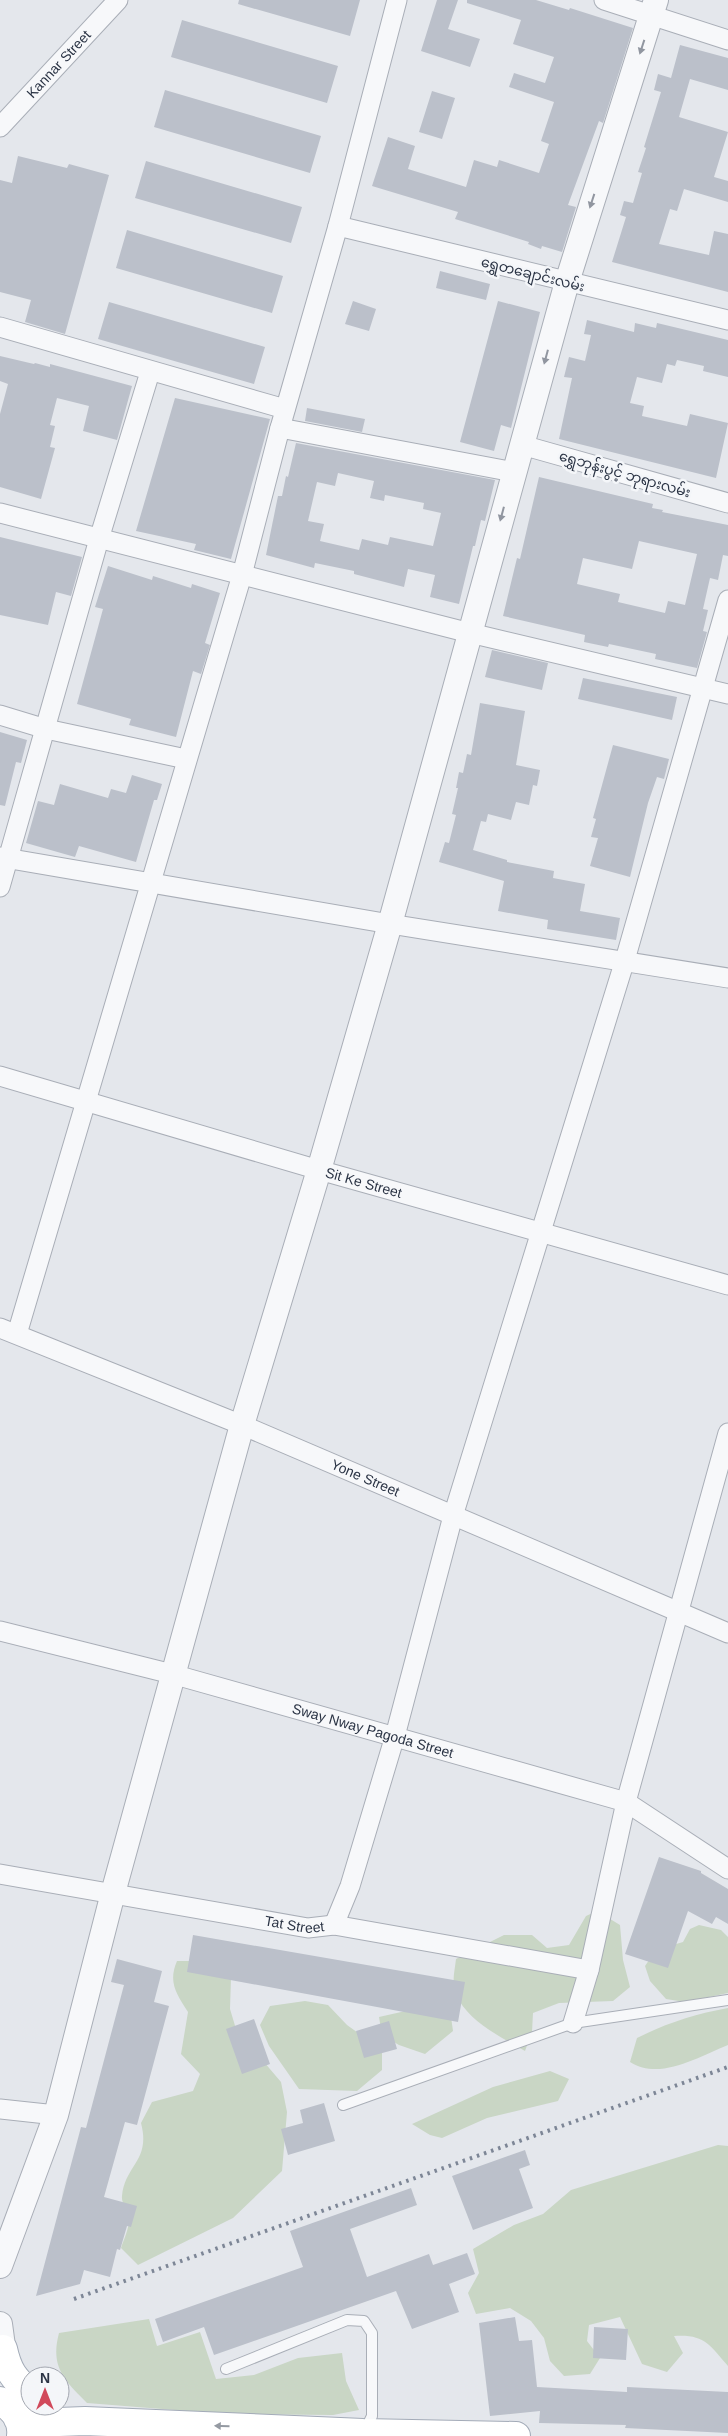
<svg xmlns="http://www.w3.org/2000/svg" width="728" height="2436" viewBox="0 0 728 2436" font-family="Helvetica,'Noto Sans Myanmar',sans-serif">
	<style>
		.green { fill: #c9d6c5 }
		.building { fill: #bbc0ca; fill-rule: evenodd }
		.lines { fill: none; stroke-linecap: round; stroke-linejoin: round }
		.service-casing { stroke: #a9aeb7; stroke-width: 12 }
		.minor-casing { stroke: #a9aeb7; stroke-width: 21 }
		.tertiary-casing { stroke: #a9aeb7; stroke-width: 26 }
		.primary-casing { stroke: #a3abb8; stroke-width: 30 }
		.service { stroke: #f7f8fa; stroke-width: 10 }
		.minor { stroke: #f7f8fa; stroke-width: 19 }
		.tertiary { stroke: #f7f8fa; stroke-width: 24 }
		.primary { stroke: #fff; stroke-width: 28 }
		.rail { stroke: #7d8696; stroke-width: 4; stroke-dasharray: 2.5 5; stroke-linecap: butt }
		.oneway { fill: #9196a0 }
		.oneway2 { fill: #959aa2 }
		.labels { text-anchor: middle; stroke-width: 5; stroke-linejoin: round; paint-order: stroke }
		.street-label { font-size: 14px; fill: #2b3445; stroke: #f4f6f9 }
	</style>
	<rect width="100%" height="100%" fill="#e4e7ec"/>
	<path class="green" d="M597 1911 620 1925 623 1960 630 1987 613 2001 559 2003 533 2013 532 2032 525 2051C501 2037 467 2021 456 1994 451 1984 455 1969 456 1959L504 1935H532L547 1948 569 1945 586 1916Z
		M699 1925 721 1930 728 1937V1993L685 2002 666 1999 650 1981 645 1966 656 1950 683 1942 690 1929Z
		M177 1961H199L231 1977 230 2009 236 2029 281 2082 287 2112 282 2171 233 2218 138 2265 121 2248C124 2239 130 2226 129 2218 128 2210 121 2203 122 2196 125 2165 151 2161 141 2123L152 2102 193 2091 200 2074 181 2054 188 2012C176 1993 168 1982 177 1961Z
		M305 2001 328 2005 347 2025 382 2050V2070L357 2091 299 2089 269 2046 260 2025 270 2006Z
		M728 2008V2045C698 2057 660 2081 630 2062L637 2038C667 2023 695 2014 728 2008Z
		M410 2010H450L453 2031 425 2054 399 2045 382 2035 379 2017Z
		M550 2071 569 2079 558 2101 487 2118 442 2138 430 2135 412 2124 493 2087Z
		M718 2145 728 2146V2366C709 2344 704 2334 674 2336L683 2353 667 2372 642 2364 620 2317 589 2325 587 2341 600 2358 590 2374 564 2376 550 2361 544 2338 531 2321 510 2308 476 2314 468 2293 479 2273 473 2249 514 2225 543 2214 571 2190Z
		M149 2319 157 2346 200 2332 216 2379 254 2375 298 2358 342 2353 346 2381 359 2410 333 2415 225 2414 87 2403C64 2380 50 2367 59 2333Z"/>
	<path class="building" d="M239 0H360L350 36 238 4Z
		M437 0H458L448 29 480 39 470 67 421 51Z
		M467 0H536L569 10 570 8 633 28 603 123 599 121 568 205 576 207 562 252 542 246 541 249 528 244 529 242 455 219 458 212 372 186 388 137 415 146 408 169 466 187 474 160 497 167 499 160 539 173 549 144 541 141 554 102 509 87 514 73 545 83 554 57 513 44 521 20 467 3Z
		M182 20 338 66 327 103 171 57Z
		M680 45 728 58V90L690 79 679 117 728 132 714 177 728 181V202L684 189 677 211 670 209 659 244 709 255 714 231 728 234V292L612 262 626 217 620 215 624 201 633 203 642 173 638 172 646 148 644 147 661 92 654 90 658 74 671 78Z
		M165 90 321 136 310 173 154 127Z
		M432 91 455 98 442 139 419 132Z
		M18 156 67 168 69 164 109 175 65 334 25 322 31 300 0 292V180L12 183Z
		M146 161 302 207 291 243 135 198Z
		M127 230 283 276 272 313 116 268Z
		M440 271 490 284 486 300 436 288Z
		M353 301 376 309 369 331 345 324Z
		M498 301 540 312 511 428 501 425 494 451 460 442Z
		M109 302 265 347 254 384 98 339Z
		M587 320 634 332 635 323 656 328 657 323 728 340V377L703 371 704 366 677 360 675 366 667 364 662 383 637 377 630 403 644 406 642 416 687 426 690 414 728 423 716 478 559 439 572 378 564 377 569 357 585 361 591 335 584 334Z
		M0 356 34 364 35 363 50 367V364L132 386 117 440 83 431 89 406 57 398 50 425 55 426 50 447 55 448 41 499 0 487V414L8 384 0 381Z
		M175 398 270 419 231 559 194 550 196 544 136 531Z
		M307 408 365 419 362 432 305 421Z
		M296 443 495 480 485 521 481 520 475 546H473L459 604 430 597 435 575 408 569 404 587 354 574V571L315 563 314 568 266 555 278 496H282L286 476 288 477ZM338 473 374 481 370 498 384 501 385 495 424 503 423 509 441 513 433 546 390 537 388 545 362 539 359 550 320 541 324 524 308 521 317 482 335 486Z
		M539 477 653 504 652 508 663 510 662 512 728 525V556L723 555 718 580 710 578 703 609 708 610 703 631 707 632 697 668 655 659 656 654 609 644 608 647 584 642 585 635 503 616 517 558 520 559ZM639 541 697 554 685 605 668 601 665 613 618 602 620 594 577 584 583 558 632 569Z
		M0 537 82 557 71 596 56 592 48 625 0 615Z
		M108 566 152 580 153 576 191 588 192 584 220 593 205 643 210 645 201 674 193 671 176 737 129 725 131 719 77 704 103 609 95 607Z
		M492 650 548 663 542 690 485 677Z
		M583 678 677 697 672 720 578 699Z
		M480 703 525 711 516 765 540 770 537 786 533 785 529 805 516 802 511 820 488 814 486 822 481 821 473 850 507 860V862L554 871 553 878 585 884 580 911 620 918 616 940 547 929 548 920 498 911 504 881 439 862 445 842 449 843 456 815 452 814 458 788H456L459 772 463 773 467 754 471 755Z
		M0 732 27 740 21 763 16 762 5 806 0 805Z
		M613 745 669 759 664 779 657 777 648 803 630 877 590 866 598 838 591 837 596 819 593 818Z
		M132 775 162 784 157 800H154L136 862 79 846 75 857 26 843 38 801 54 805 60 784 108 798 111 789 126 793Z
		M659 1857 701 1871V1873L728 1889V1924L716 1917 712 1924 688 1911 668 1968 625 1954Z
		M193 1935 465 1982 458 2022 187 1972Z
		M117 1959 162 1971 154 2002 169 2006 137 2125 125 2122 104 2197 137 2206 131 2227 127 2226 120 2250 117 2249 110 2277 84 2270 80 2284 36 2296 81 2127 86 2128 124 1985 111 1982Z
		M254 2019 270 2064 242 2074 226 2029Z
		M389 2021 397 2049 364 2058 356 2031Z
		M324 2103 335 2141 288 2155 281 2129 303 2123 300 2110Z
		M525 2150 530 2165 519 2169 533 2208 473 2230 452 2176Z
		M411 2188 417 2205 350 2229 367 2277 429 2254 433 2265 467 2253 475 2274 449 2284 459 2312 412 2329 396 2291 214 2355 204 2327 163 2342 155 2319 303 2267 290 2231Z
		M515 2317 519 2341 532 2340 537 2387 627 2392V2387L728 2392V2433L625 2428 626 2425 539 2423 540 2411 490 2416 479 2323Z
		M594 2327 628 2329 626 2360 593 2358Z"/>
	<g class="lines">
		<g class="service-casing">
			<path id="service" d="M343 2105 573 2023 728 2000
				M226 2369 347 2320 364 2321 372 2333V2416L365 2430"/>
		</g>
		<g class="minor-casing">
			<g id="minor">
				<path d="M604 0 728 40"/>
				<path id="s1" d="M0 127 118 0"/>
				<path d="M338 226 728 320"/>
				<path d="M0 327 285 409"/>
				<path d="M280 428 514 472"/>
				<path d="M522 445 728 503"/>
				<path d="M0 513 470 633 728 694"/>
				<path d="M0 715 46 729 186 759"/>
				<path d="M0 857 390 924 728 978"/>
				<path d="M0 887 99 539 150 372"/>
				<path id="s2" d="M0 1076 319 1170 728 1285"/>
				<path id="s3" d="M0 1328 242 1425 728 1633"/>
				<path d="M17 1334 242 575 280 428 338 226 397 0"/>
				<path id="s4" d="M0 1631 172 1674 626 1802 728 1869"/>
				<path id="s5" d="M0 1874 308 1928 334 1925 589 1970"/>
				<path d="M334 1925 350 1886 395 1736 453 1516 625 960 728 600"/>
				<path d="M573 2023 589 1970 626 1802 728 1433"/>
				<path d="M0 2109 56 2115"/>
			</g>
		</g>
		<g class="tertiary-casing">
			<path id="tertiary" d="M0 2266 56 2115 113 1893 242 1425 319 1170 390 924 567 282 656 0
				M0 2324 6 2368"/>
		</g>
		<g class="primary-casing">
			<path id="primary" d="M3 2349C8 2372 14 2378 30 2394
				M0 2401C13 2408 23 2420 21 2436
				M18 2419 33 2423 85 2421 363 2433 516 2436"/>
		</g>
		<use href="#service" class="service"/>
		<use href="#minor" class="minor"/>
		<use href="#tertiary" class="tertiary"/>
		<use href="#primary" class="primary"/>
		<path class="rail" d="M74 2299 728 2067"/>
	</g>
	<defs><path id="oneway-solid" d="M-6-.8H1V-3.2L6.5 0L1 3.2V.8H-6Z" transform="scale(1.25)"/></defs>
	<g class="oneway">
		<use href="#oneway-solid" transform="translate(642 47) rotate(108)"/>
		<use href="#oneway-solid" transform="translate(592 201) rotate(108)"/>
		<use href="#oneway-solid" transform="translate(546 357) rotate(105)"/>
		<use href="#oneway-solid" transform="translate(502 514) rotate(105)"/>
	</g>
	<use class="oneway2" href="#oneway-solid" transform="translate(222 2426) rotate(-178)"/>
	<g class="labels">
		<g class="street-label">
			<text dy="5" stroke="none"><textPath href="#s1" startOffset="86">Kannar Street</textPath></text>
			<text transform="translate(533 274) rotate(14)" y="5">ရွှေတချောင်းလမ်း</text>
			<text transform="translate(625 474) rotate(16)" y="5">ရွှေဘုန်းပွင့် ဘုရားလမ်း</text>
			<text dy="5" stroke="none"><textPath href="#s2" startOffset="379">Sit Ke Street</textPath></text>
			<text dy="5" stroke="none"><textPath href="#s3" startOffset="395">Yone Street</textPath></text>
			<text dy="5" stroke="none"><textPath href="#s4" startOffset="386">Sway Nway Pagoda Street</textPath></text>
			<text dy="5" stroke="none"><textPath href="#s5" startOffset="299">Tat Street</textPath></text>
		</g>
	</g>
	<g transform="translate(45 2391)"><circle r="24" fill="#f4f6f9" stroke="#a4a8b1"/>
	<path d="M0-4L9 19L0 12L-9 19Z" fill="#d1495b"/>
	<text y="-8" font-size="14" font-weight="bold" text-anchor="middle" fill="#2b3445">N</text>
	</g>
</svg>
